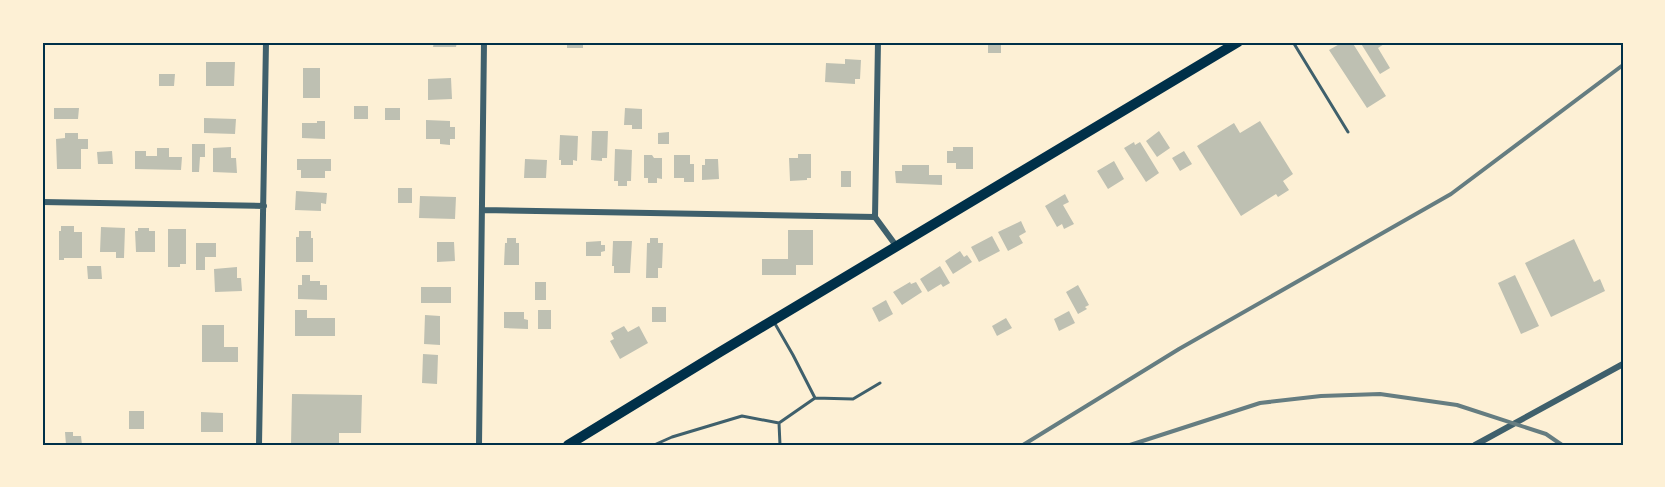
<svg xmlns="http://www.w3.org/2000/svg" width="1665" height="487" viewBox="0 0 1665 487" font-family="'Space Grotesk',sans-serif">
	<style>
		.building { fill: #bec0b2 }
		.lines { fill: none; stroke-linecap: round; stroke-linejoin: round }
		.service { stroke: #3f606c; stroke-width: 3 }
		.minor { stroke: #3f606c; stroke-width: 6 }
		.primary { stroke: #003049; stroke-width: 10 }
		.rail { stroke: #657d81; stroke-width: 4 }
		.neatline { fill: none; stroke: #003049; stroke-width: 2 }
	</style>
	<rect width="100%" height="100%" fill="#fdf0d5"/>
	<path class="building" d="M434 42H457L456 47H433Z
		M567 42H583V48H567Z
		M988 42H1001V53H988Z
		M1343 42H1352L1386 96 1367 108 1329 50Z
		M1360 42H1387L1378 48 1390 68 1380 74Z
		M845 59 861 60 860 79H855V84L825 82 826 63 845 64Z
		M206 62H235L234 86H206Z
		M303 68H320V98H303Z
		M159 74H175L174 86H159Z
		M451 78 452 99 428 100V79Z
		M354 106H368V119H354Z
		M54 108H79L78 119H54Z
		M385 108H400V120H385Z
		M625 108 642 109V129H632V125H624Z
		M204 118 236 119 235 134 204 133Z
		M426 120 450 121V127H455V139H450V145L440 144V139H426Z
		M317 121H325V139L302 138V123H317Z
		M1260 121 1293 174 1283 181 1289 190 1278 197 1276 194 1241 216 1197 146 1234 123 1240 133Z
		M592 131H608L607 158H602V161L591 160Z
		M1159 131 1170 148 1157 157 1146 141Z
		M669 132V144H658V133Z
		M65 133H78V139H88V149H81V169H57L56 139 65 138Z
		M560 135 578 136 577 161 573 160V165H561V160H559Z
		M1134 142 1135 145 1140 142 1159 173 1146 182 1124 148Z
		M192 144H205V157H200L199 172H192Z
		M231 147V158H236L237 173 213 172V148Z
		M953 147H973V169H956V163H947V151H953Z
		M157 148H169V157H182L181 170 135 169V151H146V156H157Z
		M615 149 632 150 631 181H627V186H618V181H614Z
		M112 151 113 164H98L97 152Z
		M1184 151 1192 164 1180 171 1172 158Z
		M798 154H811V178H807V180L790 181 789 158H798Z
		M644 155H652L654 158H662V179L657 178V183H648V178H644Z
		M674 155H690V164H694V182H684V178H674Z
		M297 159H331V171H325V178H301V170H297Z
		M525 159 547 160 546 178H524Z
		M705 159H718L719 179 702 180V165H705Z
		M1114 161 1124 179 1108 189 1097 171Z
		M902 165H929V175H942V185L896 183 895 171H902Z
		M841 171H851V187H841Z
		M398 188H412V203H398Z
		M296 191 327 193 326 204 321 203V211L295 210Z
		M1065 194 1069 202 1063 205 1074 224 1064 229 1062 224 1057 227 1045 206Z
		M420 196 456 197 455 219 419 218Z
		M1021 221 1026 232 1019 236 1023 243 1008 251 998 232Z
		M61 226H74V232H82V258H64V260H59V231H61Z
		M101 227 125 228 124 258H116V252H100Z
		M138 228H149V231H155V252H136L135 231H138Z
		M168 229H186V264H180V267H168Z
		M788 230H813V265H796V275H762V259H788Z
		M299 231H311V238H313V262H296V237H299Z
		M992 236 1000 251 979 262 971 247Z
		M507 238H516V243H519V265H504L505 243H507Z
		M650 238H658V243H663L662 268H658V278H646L647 243H650Z
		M1574 239 1594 282 1600 279 1605 291 1551 317 1525 263Z
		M601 241V245H605V251L601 252V256H586V242Z
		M613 241H632L630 273H614V266H612Z
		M437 242H454L455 261 437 262Z
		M196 243H216V257H205V270H196Z
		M960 251 964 257 967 255 972 262 953 274 945 261Z
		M87 266H101L102 279H88Z
		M940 266 950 283 943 287 941 284 928 292 920 279Z
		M237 267V278H241L242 291 215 292 214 269Z
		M302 275H310V281H320V285H327V300L298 299V285H302Z
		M1515 275 1539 326 1521 334 1498 283Z
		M535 282H546V300H535Z
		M910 282 911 284 916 282 922 292 902 305 893 292Z
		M1078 285 1089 305 1085 307 1087 309 1078 314 1066 292Z
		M421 287H451V303H421Z
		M886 300 893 314 879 322 872 308Z
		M652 307H666V322H652Z
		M295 310H307V318H335V336H295Z
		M538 310H551V329H538Z
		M1069 311 1075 323 1059 331 1054 319Z
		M504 312H524V319L528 320V329L504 328Z
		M425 315 440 316V345L424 344Z
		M1006 318 1012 328 997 336 992 326Z
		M202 325H224V347H238V362H202Z
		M624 326 628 332 639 326 648 343 620 359 610 341 614 339 611 333Z
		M423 354 438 355 437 384 422 383Z
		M292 394 362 395 361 433H339V445H291Z
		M129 411H144V429H129Z
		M201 412 223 413V432H201Z
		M65 432H73V436H81L82 445H66Z"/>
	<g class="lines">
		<path class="service" d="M1293 42 1348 132
			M774 322 793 355 815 398 779 423 780 445
			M815 398 853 399 880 383
			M654 445 672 437 742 416 779 423"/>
		<path class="minor" d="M878 42 875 217 897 247
			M42 202 264 206
			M482 210 875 217
			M259 445 266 42
			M479 445 484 42
			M1475 445 1623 364"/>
		<path class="primary" d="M568 445 720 352 1238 42"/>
		<path class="rail" d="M1023 445 1179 349 1451 194 1623 65
			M1130 445 1260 403 1321 396 1380 394 1457 405 1546 434 1562 445"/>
	</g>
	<rect width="1665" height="487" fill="none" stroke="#fdf0d5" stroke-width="87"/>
	<rect x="44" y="44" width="1578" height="400" class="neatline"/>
</svg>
